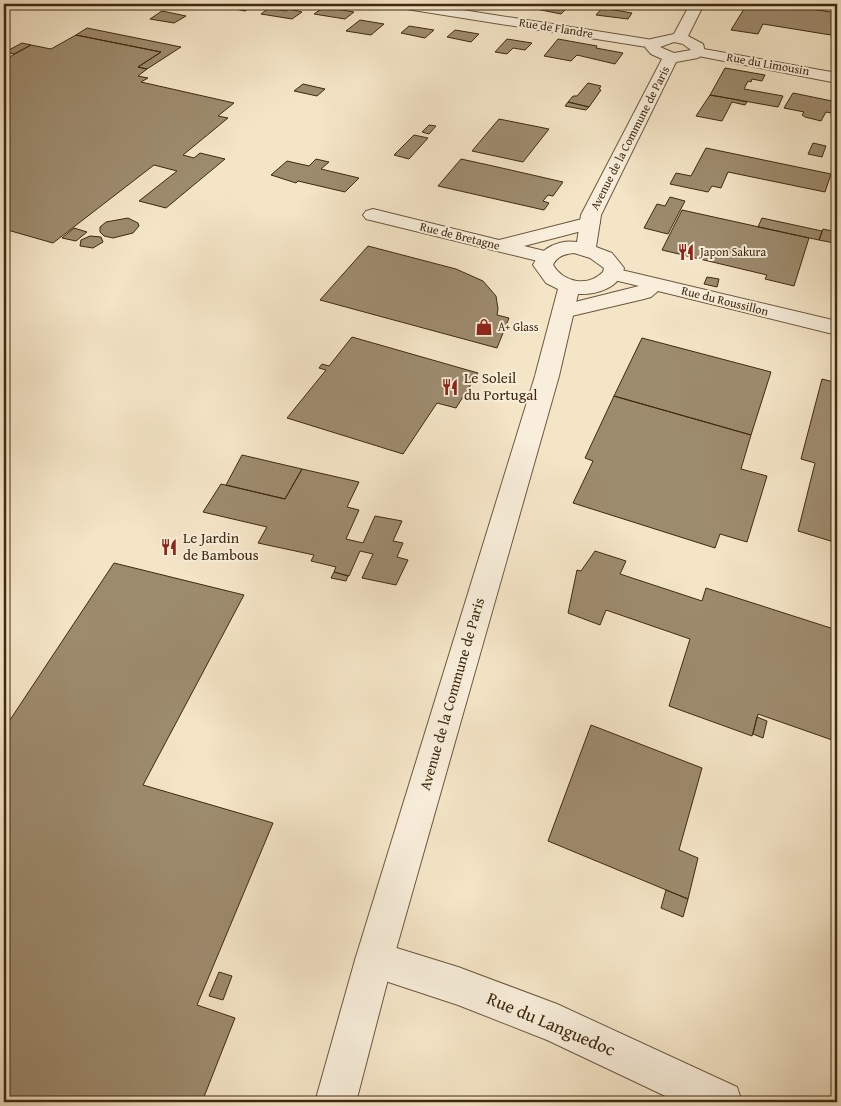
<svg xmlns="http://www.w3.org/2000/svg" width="841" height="1106" viewBox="0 0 841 1106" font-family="'Gentium Book Plus',serif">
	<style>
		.building { fill: #9d8b6e; stroke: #3f290e }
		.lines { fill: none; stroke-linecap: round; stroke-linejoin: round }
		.minor-casing { stroke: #6c583c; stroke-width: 2 }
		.tertiary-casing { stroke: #6c583c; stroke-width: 2 }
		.minor { fill: #f8eedb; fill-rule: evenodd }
		.tertiary { fill: #f8eedb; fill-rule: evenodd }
		.labels { text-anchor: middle; stroke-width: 4; stroke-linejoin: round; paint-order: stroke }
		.far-street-label { font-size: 12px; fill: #3f290e; stroke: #f8eedb }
		.far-poi-label { font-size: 12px; fill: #3f290e; stroke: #f8eedb; text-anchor: start }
		.poi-label { font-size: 15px; fill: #3f290e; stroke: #f8eedb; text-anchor: start }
		.street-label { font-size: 15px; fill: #3f290e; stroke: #f8eedb }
		.near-street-label { font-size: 18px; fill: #3f290e; stroke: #f8eedb }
	</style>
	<rect width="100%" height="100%" fill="#f4e5c7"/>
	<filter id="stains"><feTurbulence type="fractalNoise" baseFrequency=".004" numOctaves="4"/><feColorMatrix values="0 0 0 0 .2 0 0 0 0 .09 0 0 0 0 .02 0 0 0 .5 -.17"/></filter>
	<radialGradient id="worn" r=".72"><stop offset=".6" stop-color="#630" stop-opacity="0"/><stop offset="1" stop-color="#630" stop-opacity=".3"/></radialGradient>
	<path class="building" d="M231 4H256L245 11 235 9 241 6Z
		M535 4H556L569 6 561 14 531 8Z
		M723 4H744L740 9 721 6Z
		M747 4H779L837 13V36L763 24 758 34 731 30Z
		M324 7 354 12 345 19 314 14Z
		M269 8 286 11 289 9 302 12 292 19 261 14Z
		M602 8 632 13 628 19 596 15Z
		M162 11 186 16 174 23 150 19Z
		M360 20 384 24 371 35 346 31Z
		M409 26 434 30 425 38 401 33Z
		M87 28 181 47 147 69 138 67 161 52 76 35Z
		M455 30 479 34 471 42 447 37Z
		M76 35 161 52 138 67 147 69 138 76 148 78 141 82 234 103 218 116 228 118 183 155 194 158 200 153 225 159 166 208 139 201 177 171 154 165 53 243 4 229V60L31 45 51 49Z
		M507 39 532 43 525 50 513 48 507 54 495 52Z
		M558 39 597 46 596 48 623 53 615 64 577 55 571 61 544 56Z
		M22 43 31 45 14 54 5 52Z
		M725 68 765 75 762 81 752 79 751 82 748 81 744 89 783 96 778 107 710 95Z
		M588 83 601 86 599 89 601 90 589 107 568 102 573 96H577Z
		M303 84 325 89 317 96 294 91Z
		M793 93 837 102V114L826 112 821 121 805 117 802 115 804 112 784 108Z
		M710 95 733 99 747 102 745 105 732 102 722 121 696 116Z
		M568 102 589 107 586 110 565 106Z
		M499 119 549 129 523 162 472 151Z
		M429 125 436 126 429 134 422 132Z
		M414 135 428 138 409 159 394 155Z
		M813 143 826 146 822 157 808 154Z
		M706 148 831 174 825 192 728 172 721 188 712 186 708 192 670 184 676 173 691 176Z
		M316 159 329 162 321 169 359 178 345 192 298 181 296 183 271 175 287 161 309 166Z
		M461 159 493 166 563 182 553 196 548 195 543 201 549 203 544 210 438 186Z
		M670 197 685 201 668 234 644 228 657 204 665 206Z
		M682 210 809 238 794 286 765 279 767 275 662 250Z
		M128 218 138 223 139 226 133 233 113 238 104 236 100 232V227L106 222Z
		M762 218 822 231 819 240 758 227Z
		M74 228 87 232 76 241 62 238Z
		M823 229 837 232 834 243 819 240Z
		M90 236 101 237 103 242 93 248 80 246 81 240Z
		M368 246 456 269 483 281 496 296 498 309 497 315 509 318 497 348 320 300Z
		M707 277 719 279 717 287 704 284Z
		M352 337 478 373 456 408 437 403 403 454 287 418 326 370 319 368 322 364 329 366Z
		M642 338 771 372 751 435 614 396Z
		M822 379 837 383V543L798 531 815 463 801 459Z
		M614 396 751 435 741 469 767 476 747 542 720 534 715 548 573 503 593 461 585 458Z
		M242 455 302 469 285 499 226 485Z
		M302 469 359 482 347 507 359 510 346 539 363 543 375 516 402 521 393 541 403 543 397 557 408 560 396 585 362 578 373 554 360 551 349 576 334 572 336 567 311 561 314 555 258 543 267 527 203 512 221 484 285 499Z
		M595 551 626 561 620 574 702 601 706 588 837 630V726L835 741 758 714 752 736 669 706 690 639 606 610 600 625 568 613 577 570 581 571Z
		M114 563 244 595 143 785 273 823 197 1005 235 1018 202 1102H4V729Z
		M334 572 348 576 346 581 331 578Z
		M757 717 767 721 763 738 753 734Z
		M591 725 702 768 679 850 698 858 688 899 548 841Z
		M666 890 688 899 683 917 661 908Z
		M219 972 232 976 223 1000 209 996Z"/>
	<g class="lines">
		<g class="minor-casing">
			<path id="minor" d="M393 4H425L653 40 660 44 653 48 400 8Z
				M698 48 837 73V83L693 55 691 52Z
				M373 209 499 240 590 217 597 219 600 223 597 227 524 246 553 253 556 257 553 261 546 263 366 219 363 215 366 211Z
				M613 268 837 321V335L658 291 651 297 644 299 563 318 555 317 552 312 555 307 639 286 606 278 603 274 606 270Z
				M374 941 458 967 557 1004 737 1087 742 1102H678L547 1040 458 1005 361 973 355 960 361 947Z"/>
		</g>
		<g class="tertiary-casing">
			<path id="tertiary" d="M690 4H704L688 36 703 44 705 52 698 58 676 62 601 215 596 247 612 253 624 268C620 288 596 295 578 294L559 376 393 960 356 1102H315L355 960 535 376 558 289 546 283 533 265C541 248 559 239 577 242L581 215 662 59 651 54 645 47 651 39 674 34ZM674 42 683 44 691 50 674 53 660 47ZM574 253 590 258 604 268 603 272C588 287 564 283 553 265 557 256 565 254 574 253Z"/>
		</g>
		<use href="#minor" class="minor"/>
		<use href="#tertiary" class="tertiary"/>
	</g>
	<defs>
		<g id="restaurant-bare" transform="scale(1.35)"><path d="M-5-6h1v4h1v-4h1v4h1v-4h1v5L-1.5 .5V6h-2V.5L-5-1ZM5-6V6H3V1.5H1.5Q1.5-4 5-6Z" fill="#8f2418" stroke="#f8eedb" stroke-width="2.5" paint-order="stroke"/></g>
		<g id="shop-bare" transform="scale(1.35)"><path d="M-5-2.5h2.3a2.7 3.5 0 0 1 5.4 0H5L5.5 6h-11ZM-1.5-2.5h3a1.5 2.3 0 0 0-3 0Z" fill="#8f2418" stroke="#f8eedb" stroke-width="2.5" paint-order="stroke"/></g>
	</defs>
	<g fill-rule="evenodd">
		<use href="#restaurant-bare" x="686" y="252"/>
		<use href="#shop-bare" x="484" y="327"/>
		<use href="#restaurant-bare" x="450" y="387"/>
		<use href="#restaurant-bare" x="169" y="547"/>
	</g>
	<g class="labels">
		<g class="far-street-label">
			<text transform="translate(556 28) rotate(9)" y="4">Rue de Flandre</text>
			<text transform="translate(768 64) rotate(10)" y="4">Rue du Limousin</text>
			<text transform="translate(630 138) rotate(-63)" y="4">Avenue de la Commune de Paris</text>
			<text transform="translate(460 236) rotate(14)" y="4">Rue de Bretagne</text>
			<text transform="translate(725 301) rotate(14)" y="4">Rue du Roussillon</text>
		</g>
		<g class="far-poi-label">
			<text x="700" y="256">Japon Sakura</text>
			<text x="498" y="331">A+ Glass</text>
		</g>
		<g class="poi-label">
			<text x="464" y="383">Le Soleil<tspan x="464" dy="17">du Portugal</tspan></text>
			<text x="183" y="543">Le Jardin<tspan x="183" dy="17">de Bambous</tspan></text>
		</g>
		<g class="street-label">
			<text transform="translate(452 694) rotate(-74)" y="5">Avenue de la Commune de Paris</text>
		</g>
		<g class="near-street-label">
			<text transform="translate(551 1024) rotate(23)" y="6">Rue du Languedoc</text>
		</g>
	</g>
	<rect width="841" height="1106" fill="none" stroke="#f4e5c7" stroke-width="20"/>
	<rect x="5" y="5" width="831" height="1096" fill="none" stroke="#3f290e" stroke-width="2.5"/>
	<rect x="10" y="10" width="821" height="1086" fill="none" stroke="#3f290e"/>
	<rect width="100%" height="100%" filter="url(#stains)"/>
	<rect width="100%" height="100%" fill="url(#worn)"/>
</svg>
